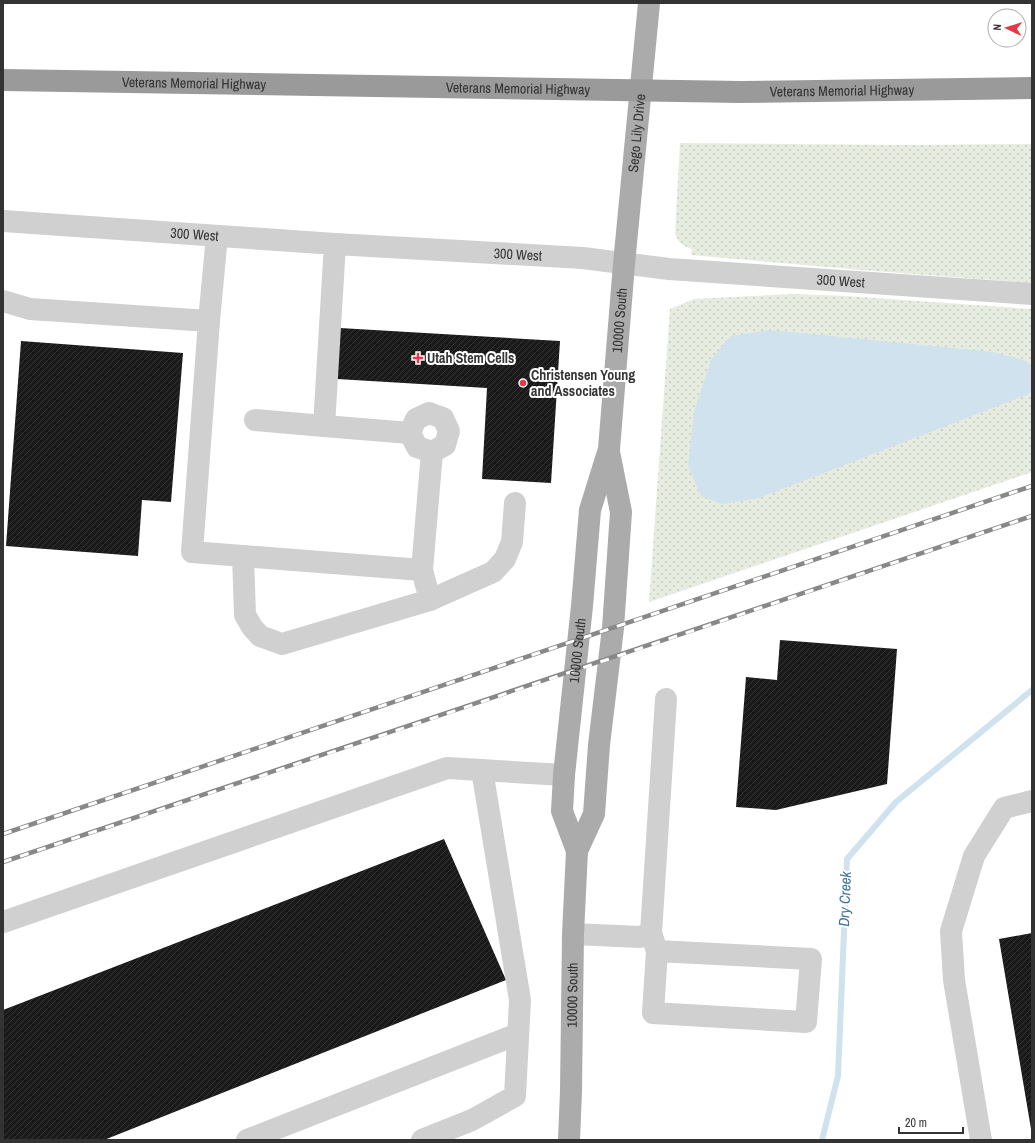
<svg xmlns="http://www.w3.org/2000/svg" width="1035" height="1143" viewBox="0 0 1035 1143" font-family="'Archivo Narrow',sans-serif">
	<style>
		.grass { fill: url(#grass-dots) }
		.water { fill: #cfe2ee }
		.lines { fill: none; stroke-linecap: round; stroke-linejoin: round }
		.stream { stroke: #cfe2ee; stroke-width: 6 }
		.building { fill: url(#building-hatch) }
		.minor { stroke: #d0d0d0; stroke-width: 22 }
		.major { stroke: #ababab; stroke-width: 22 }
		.highway { stroke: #9a9a9a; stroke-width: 22 }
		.rail-casing { stroke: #888; stroke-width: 4.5 }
		.rail { stroke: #fff; stroke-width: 3; stroke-dasharray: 9; stroke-linecap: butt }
		.poi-dot { fill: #e63946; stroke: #fff; stroke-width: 1.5 }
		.labels { text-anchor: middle; stroke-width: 4; stroke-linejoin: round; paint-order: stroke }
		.street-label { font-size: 14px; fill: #333; stroke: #fff }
		.poi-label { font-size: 14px; font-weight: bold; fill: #333; stroke: #fff; text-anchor: start }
		.water-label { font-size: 15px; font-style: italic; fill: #3f7597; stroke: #fff }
	</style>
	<defs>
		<pattern id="grass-dots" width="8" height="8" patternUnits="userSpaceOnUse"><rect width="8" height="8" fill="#e6ecdf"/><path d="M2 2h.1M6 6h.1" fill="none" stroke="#c6cbc0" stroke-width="1.8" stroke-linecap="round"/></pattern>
		<pattern id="building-hatch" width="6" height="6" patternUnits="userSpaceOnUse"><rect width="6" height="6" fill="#1a1a1a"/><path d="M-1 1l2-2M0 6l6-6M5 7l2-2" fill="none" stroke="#333"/></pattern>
	</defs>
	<rect width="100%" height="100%" fill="#fff"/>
	<path class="grass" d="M680 143 905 145 1032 144V283L862 270 691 255 692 249C682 246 678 242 675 233Z
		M793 294 847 296 1032 309V472L649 602 670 309 694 299Z"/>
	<path class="water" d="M770 330 993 352 1026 361 1032 367V390L1029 394 759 498 722 504 701 496 688 466 694 412 711 360 730 336Z"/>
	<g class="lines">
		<path class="stream" d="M822 1140 838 1076 847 859 896 802 1032 690"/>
	</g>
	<path class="building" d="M340 328 560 341 551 483 482 479 487 388 337 379Z
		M21 341 183 353 171 502 142 500 138 556 6 546Z
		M780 640 897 649 887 784 776 810 736 807 746 677 777 680Z
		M444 839 506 980 104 1140H3V1010Z
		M1032 933V1129H1031L999 939Z"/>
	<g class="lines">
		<g class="minor">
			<path id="s1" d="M3 221 335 244 583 258 669 269 1032 294"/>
			<path d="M335 244 324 426 410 433"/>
			<path d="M3 301 30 309 209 321 192 552 422 570 432 452"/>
			<path d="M209 321 217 236"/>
			<path d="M429 413 443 418 449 431 445 445 432 452 417 447 410 433 416 419Z"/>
			<path d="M255 420 324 426"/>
			<path d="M243 556 245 615 252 627 260 636 282 644 430 600 422 570"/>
			<path d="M430 600 493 572 505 559 512 542 515 503"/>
			<path d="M3 922 447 768 564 775"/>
			<path d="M651 933 657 951 653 1013 806 1022 811 959 657 951"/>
			<path d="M573 934 640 937 651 933 666 699"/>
			<path d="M247 1140 518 1034"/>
			<path d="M422 1140 472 1120 515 1096 520 1000 482 770"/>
			<path d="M981 1140 954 980 951 931 974 856 1004 808 1032 801"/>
		</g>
		<g class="major">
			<path id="s2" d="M577 851 562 811 564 775 582 606 590 510 609 449 624 264 649 3"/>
			<path id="s3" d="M569 1140 571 1091 573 934 577 851 594 814 599 745 613 628 621 512 609 452"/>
		</g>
		<path class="highway" id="s4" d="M3 80 741 92 1032 88"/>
		<g class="rail-casing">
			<path id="rail" d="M3 834 1032 486
				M3 862C346 748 689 632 1032 516"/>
		</g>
		<use href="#rail" class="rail"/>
	</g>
	<g class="poi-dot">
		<path d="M416 352h4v4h4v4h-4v4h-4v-4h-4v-4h4z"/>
		<circle cx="523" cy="383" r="4"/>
	</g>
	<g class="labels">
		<g class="street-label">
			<text dy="5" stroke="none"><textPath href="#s4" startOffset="191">Veterans Memorial Highway</textPath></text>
			<text dy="5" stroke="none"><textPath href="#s4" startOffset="515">Veterans Memorial Highway</textPath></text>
			<text dy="5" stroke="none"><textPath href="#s4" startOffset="839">Veterans Memorial Highway</textPath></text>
			<text dy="5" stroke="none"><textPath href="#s2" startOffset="726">Sego Lily Drive</textPath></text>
			<text dy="5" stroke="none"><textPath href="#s1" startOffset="192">300 West</textPath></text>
			<text dy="5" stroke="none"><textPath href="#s1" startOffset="516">300 West</textPath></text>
			<text dy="5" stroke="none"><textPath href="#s1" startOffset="840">300 West</textPath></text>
			<text dy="5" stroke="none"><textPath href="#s2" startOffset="538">10000 South</textPath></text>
			<text dy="5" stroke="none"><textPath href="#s2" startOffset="204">10000 South</textPath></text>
			<text dy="5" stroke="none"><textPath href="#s3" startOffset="145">10000 South</textPath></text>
		</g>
		<g class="poi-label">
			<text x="427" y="363">Utah Stem Cells</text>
			<text x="531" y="380">Christensen Young<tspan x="531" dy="16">and Associates</tspan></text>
		</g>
		<g class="water-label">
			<text transform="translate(845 899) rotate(-88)" y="5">Dry Creek</text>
		</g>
	</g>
	<rect width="1035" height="1143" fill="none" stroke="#333333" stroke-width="8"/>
	<g transform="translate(1007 28) rotate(274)"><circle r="19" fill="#ffffff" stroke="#adadad"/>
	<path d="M0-3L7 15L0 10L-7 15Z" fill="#e63946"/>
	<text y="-6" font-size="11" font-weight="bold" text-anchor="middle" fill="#333333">N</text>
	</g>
	<path d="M899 1127v6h64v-6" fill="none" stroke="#333333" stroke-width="2"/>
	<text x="905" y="1127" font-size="12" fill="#333333" stroke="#ffffff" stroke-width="3" paint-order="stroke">20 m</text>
</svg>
